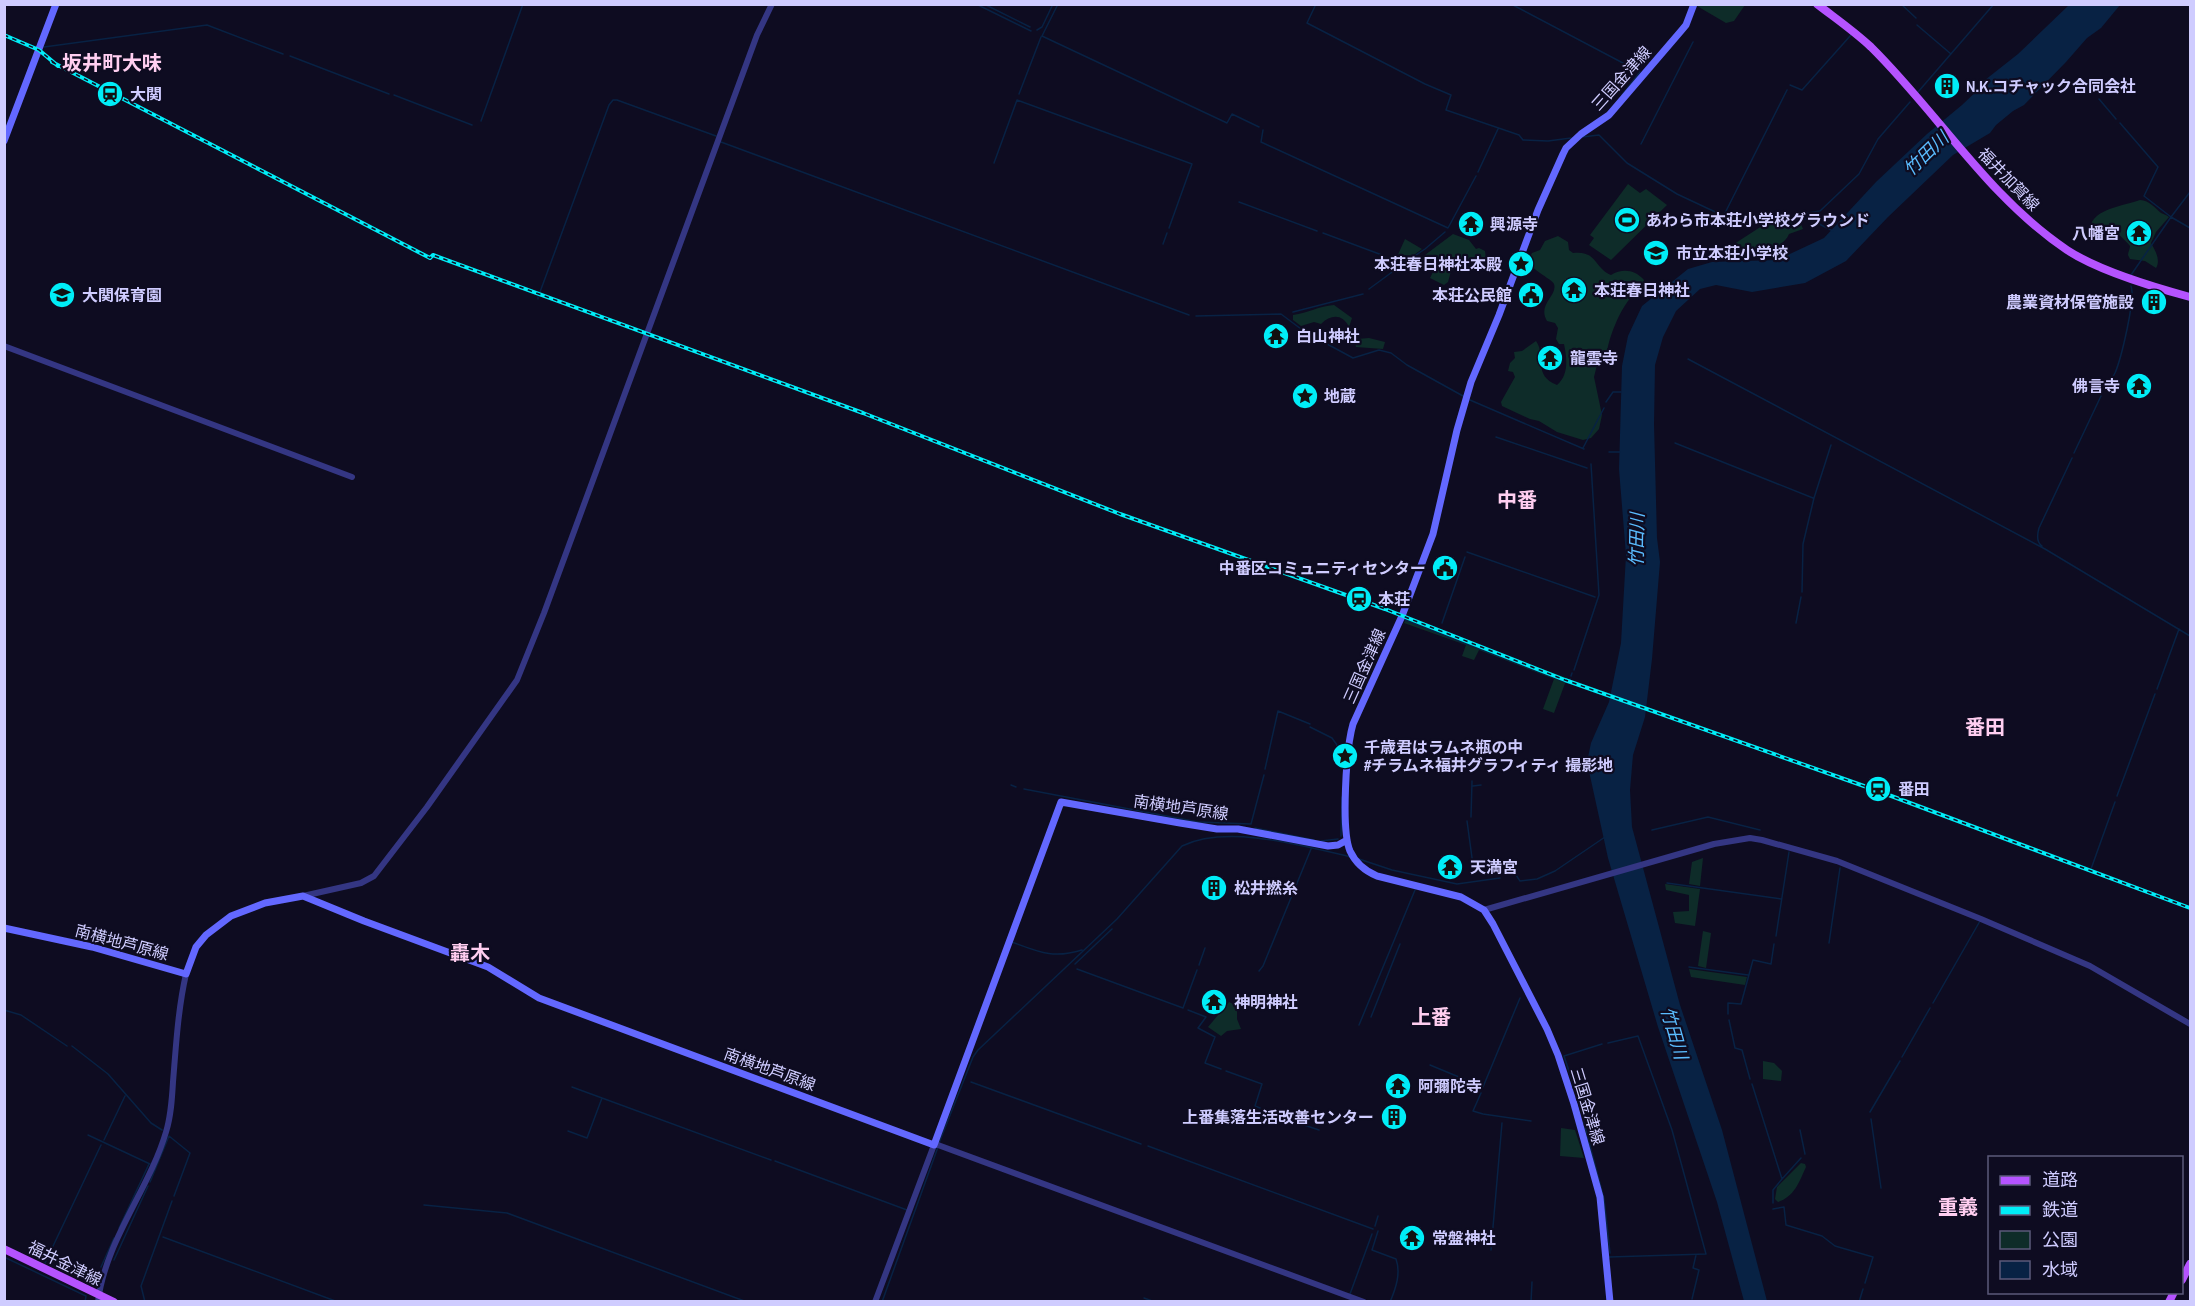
<svg xmlns="http://www.w3.org/2000/svg" width="2195" height="1306" viewBox="0 0 2195 1306" font-family="'Archivo Narrow','Noto Sans JP',sans-serif">
	<style>
		.green { fill: #0e2c29 }
		.water { fill: #082244 }
		.lines { fill: none; stroke-linecap: round; stroke-linejoin: round }
		.stream { stroke: #082244; stroke-width: 1.5 }
		.tertiary { stroke: #343683; stroke-width: 6 }
		.secondary { stroke: #6368ff; stroke-width: 7 }
		.primary { stroke: #b553ff; stroke-width: 8 }
		.rail-casing { stroke: #00edf7; stroke-width: 4 }
		.rail { stroke: #0e0c21; stroke-width: 1.5; stroke-dasharray: 4.5; stroke-linecap: butt }
		.labels { text-anchor: middle; stroke-width: 4.5; stroke-linejoin: round; paint-order: stroke }
		.street-label { font-size: 16px; fill: #cfccff; stroke: #0e0c21 }
		.poi-label { font-size: 16px; font-weight: bold; fill: #cfccff; stroke: #0e0c21; text-anchor: start }
		.water-label { font-size: 18px; font-style: italic; fill: #5abcff; stroke: #0e0c21 }
		.quarter-label { font-size: 20px; font-weight: bold; fill: #ffcef0; stroke: #0e0c21 }
	</style>
	<rect width="100%" height="100%" fill="#0e0c21"/>
	<path class="green" d="M1698 4H1744L1745 5 1734 21 1726 23 1697 6Z
		M1628 184 1640 193 1646 189 1667 205 1611 260 1589 245 1594 238 1590 235Z
		M2140 200C2150 201 2154 207 2161 213 2163 214 2167 215 2169 217L2156 232 2151 243C2155 250 2161 260 2156 268L2145 261 2130 259 2128 255C2128 252 2130 249 2130 246 2129 244 2115 231 2113 228L2096 234 2090 228C2093 208 2125 206 2140 200Z
		M1800 222 1803 229 1789 234C1782 252 1744 257 1731 246L1765 224Z
		M1453 234 1469 240 1476 249 1479 248 1485 251 1486 259 1482 263 1463 264 1451 271 1448 282 1444 285 1430 278 1435 268 1429 263H1422L1421 258Z
		M1558 236 1568 242 1569 250 1573 253C1597 250 1594 268 1611 275 1623 268 1635 270 1644 280L1643 287C1638 292 1630 297 1626 304 1618 315 1606 344 1607 357L1598 361 1594 377 1602 415 1599 429 1591 438 1583 440 1557 432 1539 421 1530 419 1502 406 1501 402 1515 377 1513 372 1508 371 1510 363 1515 358 1514 352 1522 351 1536 341C1547 357 1532 375 1557 385 1569 375 1567 358 1564 344H1559L1556 339 1558 328 1555 323 1547 321C1537 304 1558 296 1554 284 1552 279 1534 272 1528 261L1532 253 1540 250 1545 241Z
		M1405 239 1422 249 1403 263 1396 259Z
		M1334 305 1352 318 1349 327C1343 314 1331 314 1321 324L1314 322 1301 326 1293 320V315C1308 313 1319 306 1334 305Z
		M1369 338 1385 342 1383 349 1356 347 1355 343 1358 339Z
		M1406 619 1567 678 1554 713 1543 709 1554 679 1479 650 1474 660 1462 656 1466 645 1404 623Z
		M1703 858 1700 886 1689 884 1692 862Z
		M1665 884 1700 889 1695 926 1675 923 1673 912 1689 911V895L1666 890Z
		M1703 931 1711 933 1706 968 1698 966Z
		M1689 969 1747 977 1745 985 1691 977Z
		M1229 1002 1237 1006V1019L1241 1029 1227 1031 1221 1036 1208 1027Z
		M1763 1061 1774 1063 1782 1071 1781 1081 1763 1079Z
		M1561 1128 1575 1130 1584 1158 1560 1156Z
		M1801 1163 1805 1164 1806 1167C1799 1182 1795 1196 1778 1202L1775 1199 1777 1187Z"/>
	<path class="water" d="M2069 5H2120L2101 28 2087 38 2066 62 2024 105 2013 111 1996 125 1990 133 1953 155 1888 217 1846 261 1805 283 1752 292 1716 285 1700 289 1676 311 1663 337 1655 365 1654 424 1657 538 1660 562 1652 659 1645 717 1633 755 1630 790 1632 827 1680 1005 1722 1130 1767 1301H1744L1717 1202 1658 1027 1608 858 1587 762 1591 743 1609 702 1621 643 1626 555 1619 469 1622 366 1628 336 1642 306 1688 269 1712 262 1777 260 1824 238 1876 182 1927 134 1962 105 1981 87 1985 80 2018 54Z"/>
	<g class="lines">
		<path class="stream" d="M976 4 1031 31
			M984 4 1030 27
			M1058 4 1042 36 1227 123 1232 114 1259 127
			M1316 4 1307 23 1425 84 1451 95 1446 110 1519 135 1523 140 1548 141 1571 138
			M1511 4 1640 72 1622 95
			M1901 4 1916 18
			M1917 25 1951 54
			M1037 30 1042 27 1053 4
			M44 47 207 25 283 54
			M290 56 389 94
			M1790 85 1802 90 1851 35
			M1918 92 1994 4
			M1019 94 1041 37
			M394 95 472 125
			M2099 99 2116 119
			M481 121 523 4
			M2120 123 2158 167 2144 196 2171 217 2190 228
			M1263 130 1261 142 1448 228 1476 176
			M1582 137 1599 135 1627 163 1677 194 1726 217 1739 222 1806 219
			M721 142 1189 315
			M1641 144 1693 42
			M994 163 1017 100 1192 164 1169 228
			M1478 172 1498 129
			M1239 202 1317 231
			M1813 213 1821 225 1833 231
			M1724 215 1787 90
			M1799 219 1802 214 1820 211 1859 174 1878 139 1910 102
			M1323 233 1382 255 1399 267 1369 289
			M1163 244 1167 233
			M1404 263 1425 249 1445 232
			M2131 275 2171 217 2190 192
			M540 292 609 105 613 100H617L716 136
			M538 299V297
			M1293 312 1363 294
			M1196 316 1281 314 1305 332 1353 358 1379 350 1391 353 1407 365 1463 396
			M1688 359 2045 549 2190 636
			M2104 389C2108 384 2112 379 2115 373 2121 359 2136 298 2131 286
			M1470 400 1584 449
			M1606 402 1613 392H1621
			M1496 437 1587 468
			M1675 443 1813 498
			M1583 448 1604 408
			M1609 452H1620
			M2074 453 2101 396
			M2042 546C2036 542 2037 535 2039 528L2072 458
			M1467 552 1595 597
			M1802 592 1803 544 1814 498 1831 445
			M1405 620 1565 682
			M1442 623 1465 557
			M1796 623 1801 597
			M1574 670 1599 595 1591 464
			M1571 676 1572 673
			M1568 683 1570 679
			M2157 689 2179 629
			M1310 727 1332 738 1342 752
			M1265 769 1278 711 1310 724
			M1011 785 1016 787
			M1473 786 1481 785
			M1024 789 1198 822 1251 824 1264 775
			M2117 796 2155 694
			M1471 817 1472 781
			M1467 821 1473 865
			M1255 828 1314 840
			M1652 830 1708 817 1760 830
			M1341 836 1342 797
			M1321 841 1338 839
			M1359 859 1392 870 1457 884 1500 878
			M2091 869 2115 802
			M1516 875 1520 881 1537 879 1555 871 1605 837
			M1667 883 1781 899
			M1776 936 1789 852
			M1012 942C1039 952 1053 959 1082 950
			M1829 943 1840 868
			M1075 964 1112 929
			M1199 965 1205 948
			M1689 967 1748 975
			M1077 969 1183 1008 1197 970
			M1259 971 1263 966 1311 849
			M1933 1003 1980 921
			M4 1010 21 1015 67 1046
			M1188 1010 1206 1017 1198 1028 1215 1037 1205 1063 1221 1069
			M1728 1014V1003L1741 1004 1753 960 1771 964 1774 944
			M1371 1017 1400 944
			M1729 1020 1735 1048 1742 1050 1750 1079
			M1359 1025 1415 890
			M1608 1043 1638 1036 1672 1130 1706 1254 1609 1257
			M72 1046 108 1074 151 1123 162 1130
			M1902 1057 1930 1008
			M1430 1065 1483 1087 1520 998
			M1226 1071 1262 1084 1255 1106 1260 1108
			M971 1082 1141 1144
			M1588 1083 1574 1086 1564 1056 1602 1044
			M1752 1084 1782 1179 1773 1190V1203
			M1481 1093 1473 1111 1483 1114 1531 1121
			M602 1098 771 1160
			M1264 1110 1289 1119
			M1870 1112 1900 1061
			M1871 1119 1881 1188
			M1292 1121 1319 1130
			M1584 1123 1604 1199 1610 1253
			M1800 1130 1805 1154
			M568 1131 587 1138 602 1098 572 1087
			M88 1135 150 1164
			M104 1140 125 1096
			M939 1143 973 1057 978 1050 1117 919 1182 846C1228 824 1303 846 1351 857
			M1148 1146 1373 1229
			M775 1161 907 1210
			M1782 1179 1801 1158
			M150 1182 169 1136 190 1153 174 1196
			M424 1205 507 1213 747 1302
			M1773 1209 1784 1207 1786 1225 1822 1236 1835 1246 1873 1257 1865 1283
			M1375 1226 1378 1216
			M119 1228 149 1164
			M1378 1231 1372 1250 1396 1259C1401 1273 1396 1288 1390 1302
			M163 1237 338 1302
			M1491 1250 1502 1123
			M4 1257 86 1296 85 1302
			M114 1260 148 1186
			M45 1263 101 1145
			M101 1267 114 1238
			M1350 1294 1372 1234
			M1144 1298 1155 1302
			M1692 1299 1699 1270 1693 1268 1696 1255
			M145 1302 141 1286 172 1201
			M882 1302 938 1147
			M1531 1302 1532 1282
			M1859 1302 1863 1289"/>
		<path class="tertiary" d="M4 346 352 477
			M303 896 361 883 374 876 427 807 517 680 544 613 757 35 772 4
			M1484 910 1714 844 1750 838 1762 840 1837 861 1981 919 2090 966 2190 1024
			M98 1302C105 1241 149 1190 166 1132 171 1116 172 1099 173 1082 176 1046 178 1009 186 974
			M875 1302 934 1145H938L1364 1302"/>
		<path class="secondary" d="M4 141 56 4
			M4 928 92 947 186 974 196 947 206 935 231 916 265 903 303 896 364 921 488 967 539 998 934 1145 1061 802 1180 823 1217 829H1238L1328 846 1338 845 1347 840
			M1610 1302 1600 1197 1574 1104 1558 1055 1547 1029 1493 924 1484 910 1461 897 1377 876C1365 871 1356 864 1350 851 1341 830 1346 748 1353 724L1402 616 1433 534 1457 430 1471 382 1499 315 1538 210 1563 154 1566 148 1581 134 1609 115 1681 31 1686 25 1694 4"/>
		<path class="primary" d="M1817 4C1835 18 1854 31 1871 47 1938 113 1988 197 2067 250 2099 271 2153 287 2190 297
			M4 1249 114 1302
			M2182 1280 2190 1264
			M2169 1302 2174 1292"/>
		<g class="rail-casing">
			<path id="rail" d="M4 35 39 50 58 66
				M52 62 430 258 433 255 863 413 1120 514 1385 609 1565 680 1878 791 2190 908"/>
		</g>
		<use href="#rail" class="rail"/>
	</g>
	<defs>
		<g id="building-disc" transform="scale(1.35)"><circle r="9.5" fill="#00edf7" stroke="#0e0c21"/><path d="M-4-6H4V6H1V3H-1V6H-4ZM-2.5-4.3h1.7v1.8h-1.7ZM.8-4.3h1.7v1.8H.8ZM-2.5-1h1.7V.8h-1.7ZM.8-1h1.7V.8H.8Z" fill="#111"/></g>
		<g id="station-disc" transform="scale(1.35)"><circle r="9.5" fill="#00edf7" stroke="#0e0c21"/><path d="M-3-6H3Q5-6 5-4V2Q5 4 3 4L4.5 6H3L1.5 4h-3L-3 6H-4.5L-3 4Q-5 4-5 2V-4Q-5-6-3-6ZM-3.5-4v3h7v-3ZM-3.5 1v1.5H-2V1ZM2 1v1.5H3.5V1Z" fill="#111"/></g>
		<g id="stadium-disc" transform="scale(1.35)"><circle r="9.5" fill="#00edf7" stroke="#0e0c21"/><path d="M0-5a6.5 5 0 1 0 0 10a6.5 5 0 1 0 0-10ZM-3.5-1.8h7v3.6h-7Z" fill="#111"/></g>
		<g id="temple-disc" transform="scale(1.35)"><circle r="9.5" fill="#00edf7" stroke="#0e0c21"/><path d="M0-6L5-2H3V0L6.5 2.5H4V6H1.5V3h-3V6H-4V2.5H-6.5L-3 0V-2H-5Z" fill="#111"/></g>
		<g id="school-disc" transform="scale(1.35)"><circle r="9.5" fill="#00edf7" stroke="#0e0c21"/><path d="M0-5L7-2L0 1L-7-2ZM-4 1L0 2.5L4 1V4Q0 6-4 4Z" fill="#111"/></g>
		<g id="sight-disc" transform="scale(1.35)"><circle r="9.5" fill="#00edf7" stroke="#0e0c21"/><path d="M0-6L1.8-2.2L6-1.7L2.9 1.2L3.7 5.4L0 3.3L-3.7 5.4L-2.9 1.2L-6-1.7L-1.8-2.2Z" fill="#111"/></g>
		<g id="civic-disc" transform="scale(1.35)"><circle r="9.5" fill="#00edf7" stroke="#0e0c21"/><path d="M-.6-6.5H3V-4.5H.6V-3L4-1V1h2V6H-6V1h2V-1L-.6-3ZM-1.2 2.5V6h2.4V2.5Z" fill="#111"/></g>
	</defs>
	<g fill-rule="evenodd">
		<use href="#building-disc" x="1947" y="86"/>
		<use href="#station-disc" x="110" y="94"/>
		<use href="#stadium-disc" x="1627" y="220"/>
		<use href="#temple-disc" x="1471" y="224"/>
		<use href="#temple-disc" x="2139" y="233"/>
		<use href="#school-disc" x="1656" y="253"/>
		<use href="#sight-disc" x="1521" y="264"/>
		<use href="#temple-disc" x="1574" y="290"/>
		<use href="#school-disc" x="62" y="295"/>
		<use href="#civic-disc" x="1531" y="295"/>
		<use href="#building-disc" x="2154" y="302"/>
		<use href="#temple-disc" x="1276" y="336"/>
		<use href="#temple-disc" x="1550" y="358"/>
		<use href="#temple-disc" x="2139" y="386"/>
		<use href="#sight-disc" x="1305" y="396"/>
		<use href="#civic-disc" x="1445" y="568"/>
		<use href="#station-disc" x="1359" y="599"/>
		<use href="#sight-disc" x="1345" y="756"/>
		<use href="#station-disc" x="1878" y="789"/>
		<use href="#temple-disc" x="1450" y="867"/>
		<use href="#building-disc" x="1214" y="888"/>
		<use href="#temple-disc" x="1214" y="1002"/>
		<use href="#temple-disc" x="1398" y="1086"/>
		<use href="#building-disc" x="1394" y="1117"/>
		<use href="#temple-disc" x="1412" y="1238"/>
	</g>
	<g class="labels">
		<g class="street-label">
			<text transform="translate(1621 78) rotate(-48)" y="6">三国金津線</text>
			<text transform="translate(2009 179) rotate(46)" y="6">福井加賀線</text>
			<text transform="translate(1364 666) rotate(-66)" y="6">三国金津線</text>
			<text transform="translate(1181 807) rotate(8)" y="6">南横地芦原線</text>
			<text transform="translate(122 942) rotate(15)" y="6">南横地芦原線</text>
			<text transform="translate(770 1069) rotate(20)" y="6">南横地芦原線</text>
			<text transform="translate(1588 1106) rotate(73)" y="6">三国金津線</text>
			<text transform="translate(65 1263) rotate(26)" y="6">福井金津線</text>
		</g>
		<g class="poi-label">
			<text x="1966" y="92">N.K.コチャック合同会社</text>
			<text x="130" y="100">大関</text>
			<text x="1646" y="226">あわら市本荘小学校グラウンド</text>
			<text x="1490" y="230">興源寺</text>
			<text x="2120" y="239" text-anchor="end">八幡宮</text>
			<text x="1676" y="259">市立本荘小学校</text>
			<text x="1502" y="270" text-anchor="end">本荘春日神社本殿</text>
			<text x="1594" y="296">本荘春日神社</text>
			<text x="82" y="301">大関保育園</text>
			<text x="1512" y="301" text-anchor="end">本荘公民館</text>
			<text x="2134" y="308" text-anchor="end">農業資材保管施設</text>
			<text x="1296" y="342">白山神社</text>
			<text x="1570" y="364">龍雲寺</text>
			<text x="2120" y="392" text-anchor="end">佛言寺</text>
			<text x="1324" y="402">地蔵</text>
			<text x="1426" y="574" text-anchor="end">中番区コミュニティセンター</text>
			<text x="1378" y="605">本荘</text>
			<text x="1364" y="753">千歳君はラムネ瓶の中<tspan x="1364" dy="18">#チラムネ福井グラフィティ 撮影地</tspan></text>
			<text x="1898" y="795">番田</text>
			<text x="1470" y="873">天満宮</text>
			<text x="1234" y="894">松井撚糸</text>
			<text x="1234" y="1008">神明神社</text>
			<text x="1418" y="1092">阿彌陀寺</text>
			<text x="1374" y="1123" text-anchor="end">上番集落生活改善センター</text>
			<text x="1432" y="1244">常盤神社</text>
		</g>
		<g class="water-label">
			<text transform="translate(1926 154) rotate(-44)" y="6">竹田川</text>
			<text transform="translate(1637 540) rotate(-89)" y="6">竹田川</text>
			<text transform="translate(1674 1033) rotate(74)" y="6">竹田川</text>
		</g>
		<g class="quarter-label">
			<text x="112" y="70">坂井町大味</text>
			<text x="1517" y="507">中番</text>
			<text x="1985" y="734">番田</text>
			<text x="470" y="960">轟木</text>
			<text x="1431" y="1024">上番</text>
			<text x="1958" y="1214">重義</text>
		</g>
	</g>
	<rect width="2195" height="1306" fill="none" stroke="#cfccff" stroke-width="12"/>
	<rect x="1988" y="1156" width="195" height="138" fill="#0e0c21" stroke="#5b597a" stroke-width="1.5"/>
	<rect x="2000" y="1176" width="30" height="9" fill="#b553ff" stroke="#5b597a" stroke-width="1.5"/>
	<text x="2042" y="1186" font-size="18" fill="#cfccff">道路</text>
	<rect x="2000" y="1206" width="30" height="9" fill="#00edf7" stroke="#5b597a" stroke-width="1.5"/>
	<text x="2042" y="1216" font-size="18" fill="#cfccff">鉄道</text>
	<rect x="2000" y="1231" width="30" height="18" fill="#0e2c29" stroke="#5b597a" stroke-width="1.5"/>
	<text x="2042" y="1246" font-size="18" fill="#cfccff">公園</text>
	<rect x="2000" y="1261" width="30" height="18" fill="#082244" stroke="#5b597a" stroke-width="1.5"/>
	<text x="2042" y="1276" font-size="18" fill="#cfccff">水域</text>
</svg>
